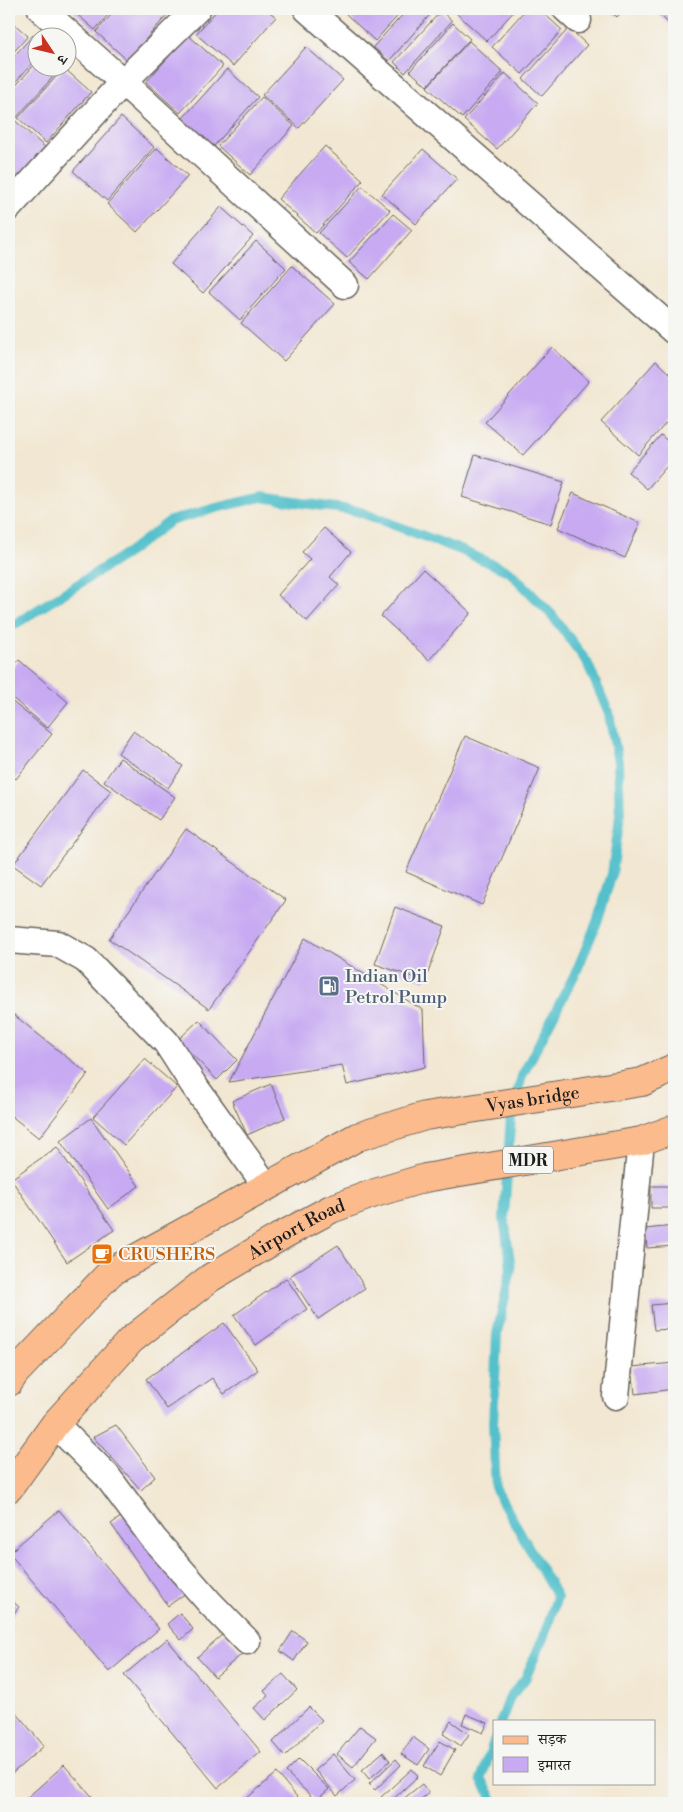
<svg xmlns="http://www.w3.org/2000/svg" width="683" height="1812" viewBox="0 0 683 1812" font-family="'Libre Bodoni','Noto Serif Devanagari',serif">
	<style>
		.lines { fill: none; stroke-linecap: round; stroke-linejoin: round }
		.stream { stroke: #53c0cb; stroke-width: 10 }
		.building { fill: #c7aaf2 }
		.street-casing { stroke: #67635c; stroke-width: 29 }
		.primary-casing { stroke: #67635c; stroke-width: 30 }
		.street { stroke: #fff; stroke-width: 26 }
		.primary { stroke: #fbbb8d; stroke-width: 28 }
		.labels { text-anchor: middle; stroke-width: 4; stroke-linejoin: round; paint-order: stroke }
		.shield { fill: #f6f6f2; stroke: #5d5d5c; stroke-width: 1 }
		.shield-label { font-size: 16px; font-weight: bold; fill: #1c1c1c }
		.service-label { font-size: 18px; fill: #4e5e75; stroke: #f6f6f2; text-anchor: start }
		.street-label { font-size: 18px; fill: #1c1c1c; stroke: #f6f6f2 }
		.food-label { font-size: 18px; fill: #c56008; stroke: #f6f6f2; text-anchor: start }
	</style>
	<rect width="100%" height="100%" fill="#f6f6f2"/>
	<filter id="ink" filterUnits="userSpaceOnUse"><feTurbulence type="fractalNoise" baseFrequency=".02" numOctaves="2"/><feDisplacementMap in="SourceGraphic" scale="10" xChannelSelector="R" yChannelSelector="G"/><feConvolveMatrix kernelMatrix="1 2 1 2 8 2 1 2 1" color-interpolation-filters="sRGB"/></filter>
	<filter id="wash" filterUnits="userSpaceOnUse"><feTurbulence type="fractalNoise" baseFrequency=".0096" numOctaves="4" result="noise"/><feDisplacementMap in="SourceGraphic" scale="20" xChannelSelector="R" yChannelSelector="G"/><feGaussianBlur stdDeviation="1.12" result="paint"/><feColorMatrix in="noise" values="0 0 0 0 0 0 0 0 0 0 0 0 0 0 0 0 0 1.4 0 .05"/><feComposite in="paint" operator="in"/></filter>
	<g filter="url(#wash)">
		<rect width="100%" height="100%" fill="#f2e7d2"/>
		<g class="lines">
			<path class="stream" d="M9 628 129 552 170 521 216 508 262 497 357 511 458 549 510 572 552 615 587 662 609 714 618 762 620 816 612 874 597 922 577 970 522 1076 511 1116 504 1218 511 1269 497 1334 493 1424 496 1490 557 1597 544 1636 525 1679 510 1697 501 1721
				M494 1741 481 1779 495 1803"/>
		</g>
		<g id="blocks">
			<path class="building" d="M71 9H113L95 30Z
				M116 9H164L169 13 127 60 96 32Z
				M218 9H266L276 17 233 66 196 34Z
				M351 9H404L375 41 346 14Z
				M408 9H435L389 61 373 47Z
				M460 9H516L487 41 456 13Z
				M526 9H539L562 30 522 74 492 47Z
				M608 9H625L617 17Z
				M653 9H674V28Z
				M441 11 452 21 405 73 394 62Z
				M12 22 28 36 9 57V23Z
				M453 23 470 39 427 86 410 71Z
				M569 28 587 45 542 96 523 79Z
				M33 35 38 39V57L9 89V62Z
				M188 35 223 66 180 113 146 82Z
				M469 41 503 72 462 118 427 87Z
				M306 47 343 80 299 128 262 95Z
				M38 61V68H61L16 118 9 111V93Z
				M64 68 91 92 46 143 18 118Z
				M227 69 258 97 213 147 182 119Z
				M505 73 538 103 497 149 464 120Z
				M262 97 294 126 250 175 218 146Z
				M9 115 49 151 9 196Z
				M121 117 154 147 107 201 73 171Z
				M325 146 363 180 316 233 278 199Z
				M157 148 188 176 137 232 107 204Z
				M423 149 457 179 416 224 382 194Z
				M362 186 390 210 347 258 319 233Z
				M221 207 253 236 203 293 171 264Z
				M393 214 412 230 369 279 349 262Z
				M256 241 286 268 240 320 209 292Z
				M292 266 335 304 284 361 241 323Z
				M552 347 589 381 523 455 485 422Z
				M656 361 674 378V414L638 455 601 422Z
				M661 435 674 447V458L647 489 628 472Z
				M475 455 564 482 551 524 462 497Z
				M573 493 640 523 625 558 558 528Z
				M324 528 351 552 330 577 339 585 307 621 278 595 310 559 302 552Z
				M423 569 471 613 429 660 381 616Z
				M19 660 68 702 47 728 9 695V672Z
				M9 699 52 734 16 779 9 773Z
				M133 731 183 766 168 788 118 753Z
				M465 736 540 768 482 905 406 872Z
				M120 758 175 797 159 820 104 781Z
				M83 770 111 791 41 885 13 865Z
				M186 829 286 900 209 1009 109 939Z
				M395 907 445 926 425 981 375 964Z
				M305 938 423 1010 425 1067 347 1085 342 1065 229 1082Z
				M9 1011 88 1074 39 1138 9 1114Z
				M199 1020 237 1060 217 1080 178 1040Z
				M145 1059 177 1087 124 1145 93 1117Z
				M271 1084 285 1118 247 1135 232 1101Z
				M91 1118 139 1186 108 1209 60 1141Z
				M57 1147 114 1230 67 1262 11 1179Z
				M651 1186H674V1208H651Z
				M674 1226V1246L647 1248 645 1229Z
				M338 1245 365 1288 318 1319 290 1276Z
				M286 1278 307 1309 256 1345 234 1315Z
				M674 1303V1329L654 1330 651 1305Z
				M224 1323 258 1370 224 1394 212 1378 167 1409 146 1379Z
				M674 1363V1389L635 1394 632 1367Z
				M116 1425 155 1477 141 1490 93 1437Z
				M59 1510 159 1629 109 1672 9 1553Z
				M129 1511 186 1593 168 1606 111 1524Z
				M9 1598 19 1607 9 1619Z
				M180 1613 193 1629 181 1640 167 1624Z
				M293 1631 307 1641 294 1661 280 1651Z
				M224 1633 242 1654 215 1677 197 1657Z
				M167 1639 261 1752 218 1788 124 1675Z
				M283 1674 297 1690 265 1720 254 1708 268 1696 264 1691Z
				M9 1704 44 1746 9 1776Z
				M309 1707 322 1720 285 1756 273 1742Z
				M466 1714 488 1723 483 1733 462 1724Z
				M451 1721 469 1734 461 1746 443 1734Z
				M360 1726 376 1738 353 1767 337 1754Z
				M413 1737 429 1749 418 1765 401 1754Z
				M440 1741 455 1750 440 1776 424 1766Z
				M383 1752 390 1761 369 1779 362 1770Z
				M333 1754 355 1780 337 1796 315 1770Z
				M299 1759 329 1789 316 1801 286 1772Z
				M396 1759 401 1765 375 1790 369 1784Z
				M64 1765 98 1803H21Z
				M412 1769 418 1776 389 1803H386L381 1797Z
				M277 1773 302 1803H241Z
				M422 1784 429 1793 416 1803H398Z"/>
		</g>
	</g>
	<g filter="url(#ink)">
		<use href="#blocks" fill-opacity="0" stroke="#67635c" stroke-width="1"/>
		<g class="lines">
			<g class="street-casing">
				<path id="street" d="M41 9 123 82 345 285
					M307 9 674 331
					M566 9 578 20
					M9 207 123 82 197 9
					M9 940 58 944 86 960 166 1042 193 1084 267 1187
					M616 1396 641 1141
					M55 1424 107 1476 153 1538 210 1603 247 1641"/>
			</g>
			<g class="primary-casing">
				<g id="primary">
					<path id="s1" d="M9 1382 15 1373 111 1272 357 1137 425 1116 642 1082 674 1068"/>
					<path id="s2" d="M9 1488 55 1424 131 1340 210 1278 283 1235 331 1209 375 1193 425 1178 641 1141 674 1129"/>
				</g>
			</g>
			<use href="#street" class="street"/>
			<use href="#primary" class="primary"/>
		</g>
	</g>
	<defs>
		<g id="fuel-square" transform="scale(1.125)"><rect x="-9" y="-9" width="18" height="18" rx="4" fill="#5c6f8a" stroke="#f6f6f2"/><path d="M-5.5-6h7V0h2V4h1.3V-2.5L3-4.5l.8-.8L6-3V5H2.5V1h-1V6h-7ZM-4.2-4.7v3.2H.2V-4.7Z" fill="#fff"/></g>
		<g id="cafe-square" transform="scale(1.125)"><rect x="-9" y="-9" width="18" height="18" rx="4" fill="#e8710a" stroke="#f6f6f2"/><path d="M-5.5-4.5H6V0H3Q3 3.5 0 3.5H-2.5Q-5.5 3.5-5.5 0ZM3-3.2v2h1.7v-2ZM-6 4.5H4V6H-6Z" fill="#fff"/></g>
	</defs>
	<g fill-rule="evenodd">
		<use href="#fuel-square" x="329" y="986"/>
		<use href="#cafe-square" x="102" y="1254"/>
	</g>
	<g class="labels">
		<rect class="shield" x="503" y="1146.5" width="50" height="27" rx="4"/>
		<g class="shield-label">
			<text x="528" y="1166">MDR</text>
		</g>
		<g class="service-label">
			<text x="345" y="982">Indian Oil<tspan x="345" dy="21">Petrol Pump</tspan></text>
		</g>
		<g class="street-label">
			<text dy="6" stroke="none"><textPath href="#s1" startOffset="611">Vyas bridge</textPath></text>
			<text dy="6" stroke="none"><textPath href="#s2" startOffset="392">Airport Road</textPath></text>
		</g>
		<g class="food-label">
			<text x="118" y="1260">CRUSHERS</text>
		</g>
	</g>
	<rect width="683" height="1812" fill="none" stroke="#f6f6f2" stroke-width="30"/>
	<rect x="493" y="1720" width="162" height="65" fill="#f6f6f2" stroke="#9f9f9c"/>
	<rect x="503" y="1736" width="25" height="8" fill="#fbbb8d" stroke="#9f9f9c"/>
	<text x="538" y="1744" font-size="15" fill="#1c1c1c">सड़क</text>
	<rect x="503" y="1757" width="25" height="15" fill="#c7aaf2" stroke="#9f9f9c"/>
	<text x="538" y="1770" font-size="15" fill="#1c1c1c">इमारत</text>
	<g transform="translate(52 52) rotate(125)"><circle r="24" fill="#f6f6f2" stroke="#9f9f9c"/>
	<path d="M0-4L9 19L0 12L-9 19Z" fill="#c8321e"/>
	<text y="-8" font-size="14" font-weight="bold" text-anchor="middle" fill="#1c1c1c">उ</text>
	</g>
</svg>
